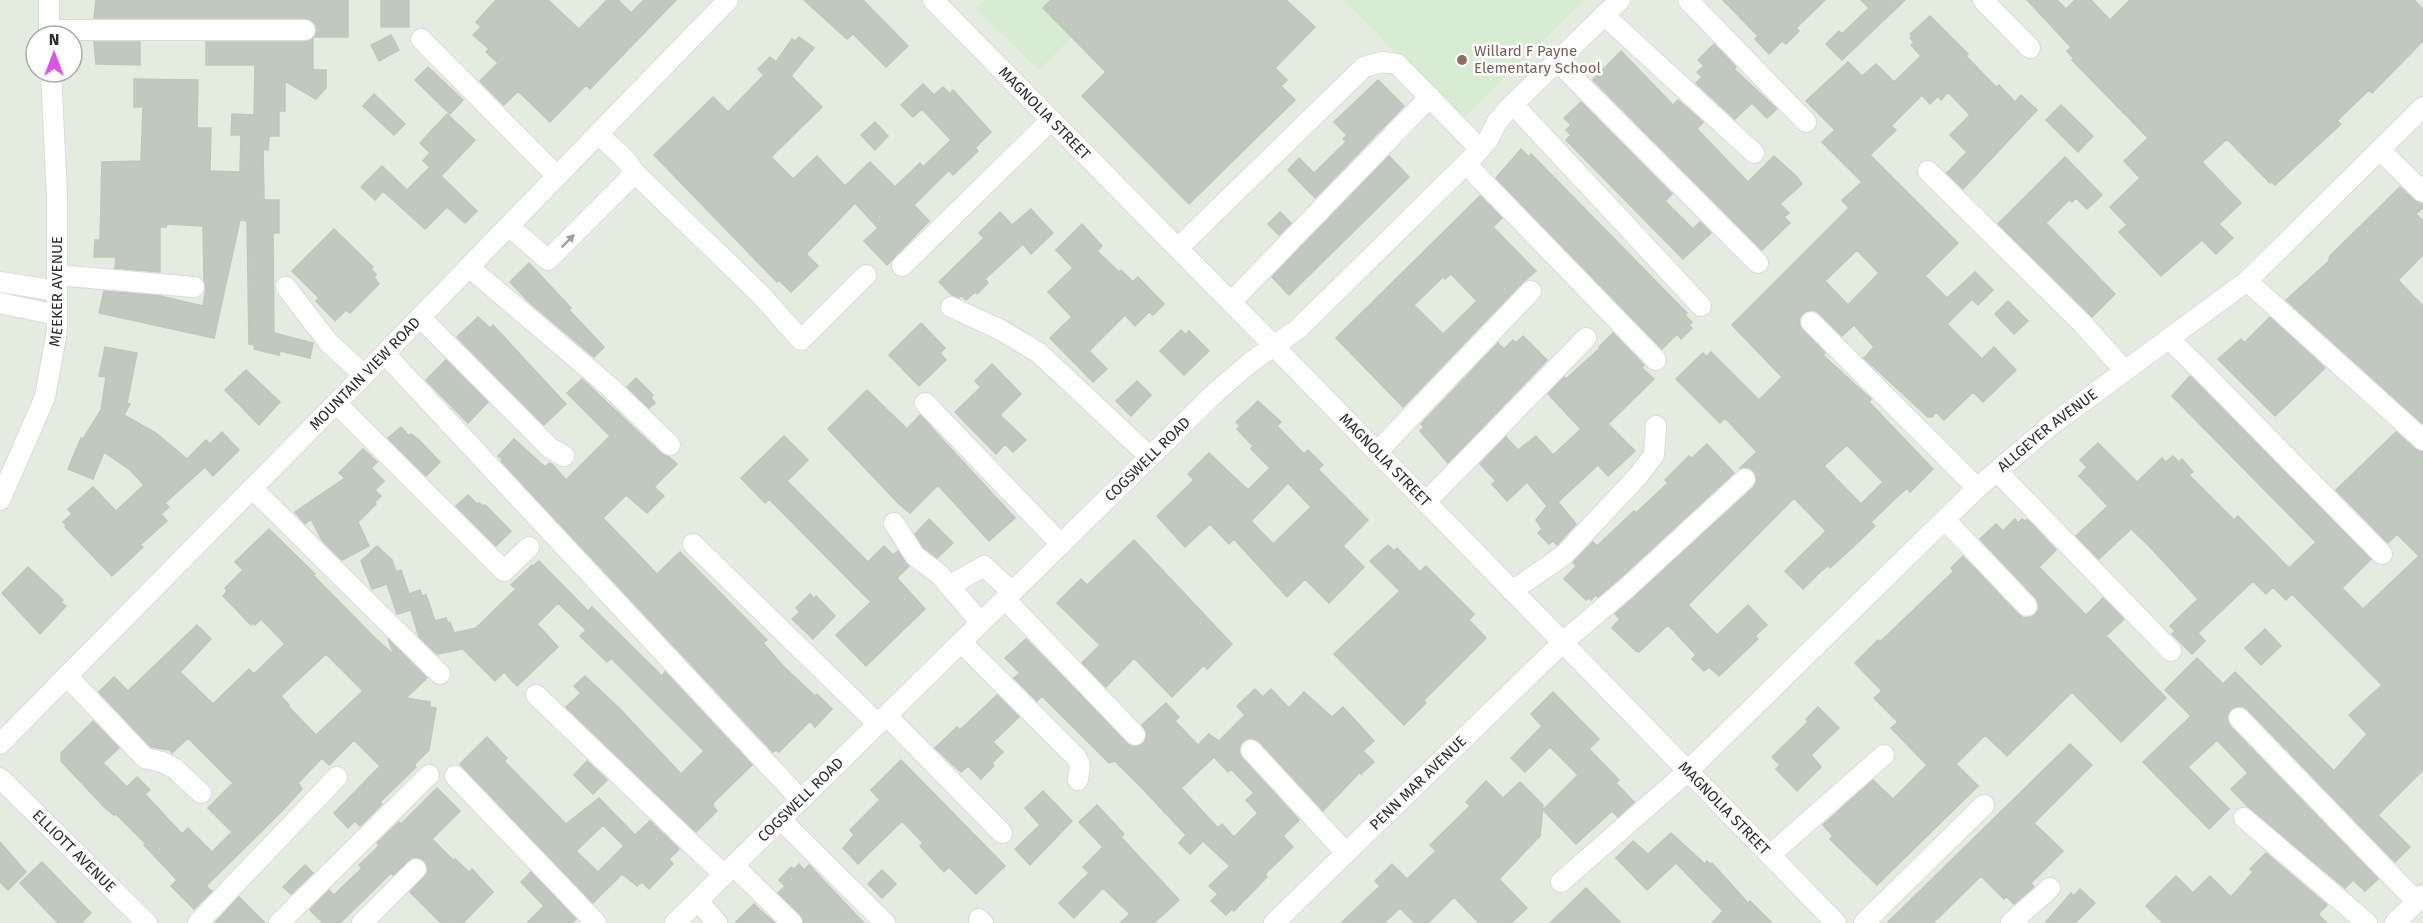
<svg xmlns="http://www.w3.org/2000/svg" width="2423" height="923" viewBox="0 0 2423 923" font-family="'Fira Sans',sans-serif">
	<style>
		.education { fill: #d7ecd2 }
		.building { fill: #c1c8bf; stroke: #bdc7ba; stroke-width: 1.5; fill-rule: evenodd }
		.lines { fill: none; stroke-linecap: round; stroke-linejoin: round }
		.minor-casing { stroke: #e2d5e3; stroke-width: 22 }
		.minor { stroke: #fff; stroke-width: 20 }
		.oneway { fill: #a0a0a0 }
		.education-dot { fill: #8d6e63; stroke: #fff; stroke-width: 2 }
		.labels { text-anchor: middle; stroke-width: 5; stroke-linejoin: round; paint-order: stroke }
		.education-label { font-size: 15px; fill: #785e54; stroke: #fff; text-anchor: start }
		.street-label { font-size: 15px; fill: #2c2c2c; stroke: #fff }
	</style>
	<rect width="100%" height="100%" fill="#e4ece0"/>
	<path class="education" d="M985 0H1109L1039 70 976 8Z
		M1344 0H1584L1461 120Z"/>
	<path class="building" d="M96 0H348V37H315L317 31 316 25 311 20 305 18H94Z
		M381 0H409V27H381Z
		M496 0H548L579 29 607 0H618L631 13 644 0H676L590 89 586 85 550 122 518 91 504 105 480 81 498 63 486 52 489 49 473 35 481 27 476 22Z
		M804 0H863L908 46 886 67 853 34 847 39Z
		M1051 0H1286L1315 27 1275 68 1287 80 1281 86 1295 100 1189 204 1082 96 1106 72 1043 8Z
		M1723 0H1825L1796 28 1799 31 1786 44 1782 41 1769 54 1755 39 1758 36Z
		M1861 0H1905L1842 60 1826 44 1839 31 1842 34 1869 8Z
		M2027 0H2057L2066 9 2075 0H2091L2110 20 2130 0H2414L2423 9V41L2372 93 2369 90 2345 113 2337 121 2341 124 2275 185 2271 181 2270 183 2227 139 2202 162 2241 203 2219 224 2233 238 2216 254 2202 240 2161 276 2119 232 2127 225 2110 207 2140 178 2124 161 2148 138 2072 60 2074 59 2067 51 2071 47Z
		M1930 16 1968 54 1966 56 1996 87 1999 85 2015 102 2021 95 2037 110 1963 189 1947 173 1967 152 1950 135 1970 115 1948 92 1941 100 1938 96 1930 104 1922 95 1891 126 1896 130 1870 155 1958 243 1925 276 1947 298 1975 272 1993 290 1978 305 1972 299 1947 324 1982 359 1994 347 2016 370 1983 402 1973 392 1944 420 1936 412 1932 417H1928L1864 358 1874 347 1854 325 1842 336 1819 313 1814 310 1803 313 1799 319 1800 326 1825 353 1823 355 1871 399 1869 402 1933 469 1910 492 1907 488 1898 496 1871 522 1875 526 1852 548 1830 568 1828 566 1820 572 1803 589 1785 571 1826 531 1794 498 1688 605 1717 635 1748 605 1767 625 1755 636 1758 639 1719 676 1709 667 1704 671 1692 659 1696 655 1668 625 1639 652 1636 651 1612 628 1620 619 1615 614 1753 488 1757 482 1753 470 1748 467 1740 468 1757 452 1725 418 1720 423 1676 379 1703 353 1706 357 1711 352 1759 400 1782 377 1732 325 1849 208 1842 200 1862 182 1822 142 1835 130 1806 101 1848 62 1862 76 1876 64 1894 82 1921 56 1911 45 1914 42 1910 38 1912 36 1910 34ZM1857 250 1879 273 1848 305 1825 281ZM1847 445 1883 482 1861 504 1824 466Z
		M391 35 399 50 379 61 371 45Z
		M799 37 814 48 791 76 822 107 771 157 793 179 817 156 845 186 870 162 895 187 920 163 923 167 951 140 922 109 913 117 901 105 923 84 934 95 943 87 950 94 953 90 991 132 975 148 978 151 953 175 949 170 914 205 929 221 887 265 864 241 878 228 855 203 806 254 818 266 791 292 779 280 777 282 654 155 713 97 728 112 764 75 758 69 770 57 776 62 792 39 795 41Z
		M313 38V70H326V88L316 99 285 81V111H279V136H269L268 150 263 149 264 200H279V233H273L274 333 313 343 310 358 280 351 279 355 254 349 255 345 249 344 247 221 240 220 214 338 99 313 104 291 160 296 203 306 206 287 204 281 203 226 167 224 166 227H160V272L115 268 116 257H94L95 240H100L102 162 141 161 143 107H134V79L198 80 197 128H211L210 171 240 172 241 135H231L232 114 254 115 255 65H206V42H305Z
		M94 42H140V65L96 64Z
		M1714 44 1736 67 1734 69 1777 109 1767 118 1752 103 1735 119 1696 83 1702 77 1697 72 1704 66 1698 60Z
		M1621 51 1673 105 1678 100 1703 122 1697 129 1748 182 1774 156 1797 177 1802 184 1780 204 1789 213 1784 217 1790 223 1762 250 1593 80Z
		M428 67 463 100 450 114 415 80Z
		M1378 80 1404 106 1315 198 1288 170 1299 158 1314 173 1346 142 1343 139 1347 135 1334 122Z
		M374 94 405 124 394 135 363 106Z
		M1581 102 1672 194 1665 201 1693 229 1700 222 1711 233 1683 259 1566 140 1571 135 1566 130 1571 125 1564 118Z
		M2061 105 2093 136 2078 152 2046 120Z
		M447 114 475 140 441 176 477 211 465 223 447 207 425 229 383 191 375 200 361 187 382 166 407 190 430 167 423 161 430 153 420 143Z
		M875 122 888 136 875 150 861 135Z
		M1521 149 1529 157 1531 154 1687 313 1685 315 1692 322 1689 325 1692 328 1681 339 1677 334 1662 349 1496 178Z
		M1389 156 1409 177 1289 295 1272 277Z
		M2065 157 2102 195 2087 209 2076 198 2072 202 2069 200 2046 223 2115 294 2092 317 1998 224Z
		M2400 187 2415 201 2423 204V208L2416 214 2423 221V255L2398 280 2423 306V424L2286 300 2328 262 2330 256Z
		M1480 196 1502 218 1493 227 1536 271 1522 283 1403 407 1336 338ZM1451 274 1477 301 1443 334 1414 305 1443 277 1445 279Z
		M1031 209 1053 233 1031 254 1023 244 985 279 988 283 977 294 975 292 966 300 961 295 959 298 952 295 939 282 984 238 979 233 1000 212 1012 225Z
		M1280 212 1291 223 1279 235 1268 224Z
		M1082 224 1102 246 1097 251 1119 272 1121 270 1133 282 1138 277 1164 304 1153 315 1149 312 1135 326 1125 315 1089 351 1107 369 1093 382 1050 338 1072 317 1048 292 1073 268 1056 250Z
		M334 229 373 267 371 269 376 274 374 277 379 284 350 313 346 310 335 321 316 301 319 298 292 271Z
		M529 263 571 308 569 310 604 347 594 357 528 301 510 282Z
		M2008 301 2028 321 2014 334 1995 314Z
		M478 317 490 328 493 325 566 404 544 425 457 337Z
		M2270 317 2325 368 2275 416 2218 359 2241 339 2244 343Z
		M921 323 945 348 940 353 946 360 919 386 889 355Z
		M1181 330 1186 335 1189 331 1209 351 1184 375 1160 351Z
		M1613 333 1644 365 1642 368 1654 379 1608 424 1635 451 1608 476 1598 465 1558 502 1576 524 1557 545 1553 541 1549 544 1538 533 1542 529 1536 520 1547 506 1527 482 1507 501 1492 484 1496 481 1480 464 1506 437 1518 450 1536 436 1553 455 1581 429 1548 394 1564 377 1566 379 1600 348 1599 347Z
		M1523 336 1547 360 1448 463 1420 431 1424 427 1421 424 1498 343 1504 349 1513 340 1516 343Z
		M105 347 137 353 127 403 130 404 124 415 156 433 187 459 206 440 210 444 222 432 239 450 213 476 205 467 165 503 169 507 161 514 167 521 140 545 143 547 112 576 65 527 67 526 63 522 72 514 68 509 93 487 116 511 144 485 130 470 104 452 93 479 68 469 81 438 83 439 101 410 106 377 99 376Z
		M446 360 488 402 468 423 426 380Z
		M992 364 1021 394 1000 415 1026 440 1013 452 1005 444 996 454 955 412 981 387 975 381Z
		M246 370 280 402 259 425 225 390Z
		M2190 376 2371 559 2342 588 2363 609 2419 556 2397 534 2388 543 2336 490 2396 432 2415 449 2423 452V770L2378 815 2410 847 2395 862 2248 710 2242 706 2236 707 2227 715 2230 726 2378 879 2365 891 2353 880 2345 888 2248 807 2231 789 2248 773 2217 740 2188 767 2229 809 2209 829 2143 762 2191 716 2165 690 2197 658 2223 684 2235 672 2334 771 2367 734 2349 715 2382 685 2292 594 2286 600 2273 587 2266 594 2253 581 2198 633 2205 641 2192 654 2172 634 2175 631 2170 626 2198 599 2149 546 2131 529 2099 559 2076 536 2108 506 2079 476 2087 467 2080 460 2098 443 2137 482 2162 458 2166 462 2173 456 2179 462 2182 459 2193 472 2189 475 2234 520 2238 516 2289 568 2316 542 2172 396Z
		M636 378 653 395 651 398 655 403 649 408 627 387Z
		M582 379 662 454 669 457 677 464 654 487 664 496 647 513 626 495 603 518 657 574 680 552 767 640 763 643 783 666 815 696 817 694 832 709 815 727 810 721 779 752 776 750 773 752 501 461 503 459 498 456 514 439 545 467 549 463 552 464 566 480 610 436 567 393Z
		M1137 381 1151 395 1131 416 1116 401Z
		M867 390 907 429 920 415 1015 518 989 541 938 485 910 513 899 504 828 429Z
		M1258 401 1281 422 1277 426 1304 454 1308 450 1323 465 1318 469 1368 520 1343 546 1364 567 1329 603 1305 579 1287 597 1234 539 1229 544 1210 524 1185 547 1157 516 1194 480 1188 474 1209 453 1248 490 1270 468 1251 449 1253 446 1237 429 1240 426 1236 422ZM1288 483 1311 507 1273 544 1251 521Z
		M401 427 409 436 411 434 418 439 440 462 426 476 388 438Z
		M784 436 808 460 787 481 868 562 884 546 893 555 898 551 909 566 897 578 925 609 866 666 836 635 871 602 769 499 765 503 741 478Z
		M1707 444 1734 473 1620 578 1598 597 1596 595 1591 600 1589 598 1586 600 1564 579 1576 566 1573 562 1593 542 1597 546 1634 511 1636 513 1668 483 1665 480 1689 456 1692 458Z
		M363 449 377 462 371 468 384 481 375 490 381 496 375 502 376 504 358 522 369 546 342 560 322 540 311 519 305 524 295 512 345 478 339 473Z
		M468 495 477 504 479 503 483 506 485 505 511 531 496 546 456 506Z
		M929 519 953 543 937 558 924 548 915 534Z
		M2015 519 2018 523 2022 519 2025 521 2027 519 2056 550 2039 567 2086 615 2103 598 2124 619 2106 636 2166 698 2121 742 2072 692 2007 756 1985 735 1956 764 1978 786 1877 885 1830 839 1833 836 1823 825 1873 780 1893 799 1927 765 1891 728 1898 722 1874 698 1882 691 1855 663 1878 640 1880 642 1954 571 1951 568 1963 556 2018 614 2024 618 2035 615 2039 609 2036 598 1980 539 1996 524 2003 531Z
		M269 529 315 574 313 575 375 638 394 655 388 639 427 678 406 698 430 702V707L436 708 429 750 414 765 416 767 380 802 382 804 360 826 355 821 348 828 334 813 380 766 354 740 329 765 322 758 298 783 302 789 283 810 206 886 212 891 194 909 171 886 177 880 144 845 146 844 116 814 114 815 105 808 61 761V753L93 721 119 748 103 763 127 787 137 777 150 790 145 794 182 834 188 828 212 852 232 832 208 808 233 783 188 738 172 753 170 750 151 747 99 692 114 677 128 691 197 625 211 639 180 672 213 704 249 669 254 674 285 644 261 619 255 625 253 623 251 625 223 596 227 591 225 588 243 570 235 562ZM326 654 363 691 316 735 288 706 289 705 281 696Z
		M1134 540 1232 644 1207 669 1204 665 1172 697 1134 658 1106 687 1082 663 1100 645 1057 603 1081 579 1087 585Z
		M1388 545 1394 551 1397 548 1420 572 1426 566 1474 614 1469 620 1486 638 1424 700 1426 703 1404 725 1334 654 1400 591 1370 561Z
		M377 546 392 560 396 572 401 570 409 594 420 590 422 596 426 595 435 621 446 618 448 623 450 622 454 633 476 628 516 589 511 585 532 565 533 566 539 561 588 611 592 607 662 676 665 672 752 765 713 803V806L717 811 696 832 566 707 581 693 574 686 585 676 620 709 681 774 704 751 611 658 607 662 580 636 586 630 558 603 537 624 558 647 517 686 504 672 495 681 463 649 437 654 419 637 411 610 397 614 387 584 372 589 361 561Z
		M28 567 63 600 61 602 66 606 40 634 2 593Z
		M810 594 814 599 816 596 835 616 813 639 792 619 800 612 796 608Z
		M2265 629 2281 646 2261 665 2245 648Z
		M1026 639 1131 746H1138L1144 743 1147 733 1142 725 1166 703 1179 717 1175 721 1198 745 1209 734 1219 741 1245 715 1237 706 1255 689 1263 697 1271 689 1289 708 1304 692 1332 717 1343 707 1374 741 1363 751 1374 762 1361 774 1360 772 1323 811 1260 742 1249 738 1242 742 1239 752 1242 758 1299 820 1283 836 1293 847 1265 874 1267 877 1234 911 1232 909 1226 915 1211 901 1218 894 1209 886 1230 866 1203 841 1190 854 1179 843 1186 835 1142 788 1115 761 1109 763 1042 696 1037 701 1014 678 1020 673 1005 658ZM1214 757 1228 772 1231 769 1254 793 1246 800 1258 813 1234 837 1222 824 1218 828 1181 788Z
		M1553 692 1599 739 1589 749 1619 780 1616 783 1634 802 1618 817 1612 811 1576 844 1543 810 1578 775 1550 747 1525 772 1511 758 1542 726 1531 714Z
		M997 695 1019 717 993 742 1003 752 992 763 994 766 981 779 968 766 961 772 935 748 957 727 960 730Z
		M1818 707 1839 728 1811 755 1821 767 1797 791 1776 769 1780 765 1772 757 1808 722 1806 719Z
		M487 737 507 758 504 761 566 824 599 798 635 835 650 821 679 849 669 859 673 864 649 889 642 882 637 886 622 874 593 903 460 764ZM603 825 624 846 598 872 576 851Z
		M2070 744 2092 765 2034 823 2063 851 2031 883 2034 887 2014 904 2006 896 2004 899 1981 876 1933 923H1887Z
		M901 760 1005 866 976 894 949 867 944 872 920 846 923 843 902 821 858 864 843 848 854 835 850 830 880 800 871 790Z
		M587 761 607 780 593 794 574 775Z
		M1486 781 1503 798 1520 782 1543 805 1540 836 1499 879 1527 908 1511 923H1479L1454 897 1428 923H1415L1400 908 1384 923H1341L1380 886 1375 881 1392 864 1407 879 1436 851 1430 845 1470 806 1466 802Z
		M437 788 460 811 432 839 454 861 455 859 469 872 472 869 493 892 463 923H441L410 892 428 872 425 861 413 857 393 875 391 873 340 923H323L310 910 329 890 334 895 362 868 359 865 375 850 379 845 377 843 399 822 401 824Z
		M1043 791 1072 821 1030 865 1015 849 1040 825 1025 808Z
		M1097 805 1124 834 1121 837 1179 900 1154 923H1120L1130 914 1103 888 1074 918 1059 903 1089 873 1083 867 1103 847 1079 822Z
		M1671 833 1705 864 1707 861 1711 865 1712 863 1748 903 1750 901 1772 923H1712L1723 911 1676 863 1647 890 1616 858 1633 841 1648 854Z
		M0 842 26 872 8 890 0 882Z
		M2266 853 2327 905 2318 914 2327 923H2163L2146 906 2176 876 2193 893 2210 876 2231 897 2253 872 2250 869Z
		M42 862 91 913 81 923H58L20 883Z
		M799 864 804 870 809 865 864 923H804L800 914 778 893 785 886 779 880 791 867 794 869Z
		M305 865 313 873 291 894 283 887Z
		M882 870 896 884 882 898 868 884Z
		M531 872 576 919 572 923H527L544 906 521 882Z
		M1586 888 1621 923H1550Z
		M2080 889 2095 903 2075 923H2045L2071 893 2074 896Z
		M239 897 265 923H215Z
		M754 904 761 911 775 923H735Z"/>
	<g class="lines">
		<g class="minor-casing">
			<g id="minor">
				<path d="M49 0V36"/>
				<path id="s1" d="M933 0 1274 346 1836 923"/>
				<path d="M1688 0 1806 122"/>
				<path d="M1983 0 2030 48"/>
				<path d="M1604 15 1754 153"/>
				<path d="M49 30H305"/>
				<path d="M421 39 557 176"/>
				<path d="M1557 61 1758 263"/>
				<path d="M1513 104 1701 306"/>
				<path d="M2380 150 2423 192"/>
				<path d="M1466 164 1656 360"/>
				<path d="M1928 171 2082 323 2125 371"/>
				<path d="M635 173 761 295 801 340 866 275"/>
				<path d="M509 226 548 260 635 173 626 160 598 134"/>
				<path d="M1178 248 1364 67 1382 62 1397 64 1480 149"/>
				<path d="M902 266 1051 120"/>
				<path d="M469 267 610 387 670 445"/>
				<path d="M57 275 194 287"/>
				<path d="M2247 281 2423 440"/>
				<path d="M0 282 57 291"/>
				<path d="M286 287 329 343 364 375"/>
				<path d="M1231 302 1430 97"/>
				<path d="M0 303 57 315"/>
				<path d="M951 307 999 329 1039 353 1150 457"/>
				<path d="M420 317 550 448 564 456"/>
				<path d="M1811 322 1977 488"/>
				<path d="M2169 339 2200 369 2382 554"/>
				<path d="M385 354 801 800"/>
				<path d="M336 403 504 571 529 547"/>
				<path d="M925 403 1061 544"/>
				<path d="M1377 452 1531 291"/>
				<path d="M1997 471 2171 651"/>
				<path d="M252 488 440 674"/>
				<path id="s2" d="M0 500 45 397 57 331V196L51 72"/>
				<path d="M1426 502 1586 338"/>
				<path d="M1945 520 2027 606"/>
				<path d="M894 523 915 556 939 574 981 623"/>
				<path d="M693 544 878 724"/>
				<path d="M949 586 984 566 1012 592"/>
				<path d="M1512 591 1564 555 1638 476 1654 455 1656 426"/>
				<path d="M1005 599 1135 735"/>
				<path d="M961 642 1076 757 1080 765 1078 780"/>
				<path d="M67 676 145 758 162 762 174 768 201 793"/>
				<path d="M536 695 724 875"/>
				<path d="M887 716 1002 833"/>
				<path d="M2239 718 2416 901"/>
				<path id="s3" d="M0 744 364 375 728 0"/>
				<path d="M1251 750 1346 853"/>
				<path d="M455 776 596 923"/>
				<path id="s4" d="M0 778 147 923"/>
				<path d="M2244 818 2367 923"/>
				<path d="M781 820 885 923"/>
				<path d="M1770 855 1884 755"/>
				<path d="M734 866 792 923"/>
				<path id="s5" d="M1561 882 1688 771 1977 488 2050 426 2247 281 2423 107"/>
				<path d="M698 901 717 923"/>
				<path d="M979 919 983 923"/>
				<path d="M198 923 337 777"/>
				<path d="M279 923 429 775"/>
				<path d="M362 923 416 869"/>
				<path id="s6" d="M675 923 1217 391 1251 362 1298 329 1474 156 1488 140 1497 122 1507 110 1620 0"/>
				<path id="s7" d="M1274 923 1562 643 1628 587 1745 479"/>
				<path d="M1864 923 1984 805"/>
				<path d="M2011 923 2050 888"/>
				<path d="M2395 923 2423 895"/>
			</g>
		</g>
		<use href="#minor" class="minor"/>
	</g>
	<defs><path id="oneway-solid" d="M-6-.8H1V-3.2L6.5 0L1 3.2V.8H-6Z" transform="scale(1.5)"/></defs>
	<use class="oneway" href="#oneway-solid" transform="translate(568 241) rotate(-45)"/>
	<circle class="education-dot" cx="1462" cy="60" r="6"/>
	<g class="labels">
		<g class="education-label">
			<text x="1474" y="56">Willard F Payne<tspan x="1474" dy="17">Elementary School</tspan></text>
		</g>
		<g class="street-label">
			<text dy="5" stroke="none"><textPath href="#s1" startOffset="159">MAGNOLIA STREET</textPath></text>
			<text dy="5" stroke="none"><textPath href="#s2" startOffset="219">MEEKER AVENUE</textPath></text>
			<text dy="5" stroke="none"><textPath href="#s3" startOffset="520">MOUNTAIN VIEW ROAD</textPath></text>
			<text dy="5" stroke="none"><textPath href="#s5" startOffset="664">ALLGEYER AVENUE</textPath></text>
			<text dy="5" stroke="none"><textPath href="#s6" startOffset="662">COGSWELL ROAD</textPath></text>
			<text dy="5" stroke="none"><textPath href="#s1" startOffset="645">MAGNOLIA STREET</textPath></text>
			<text dy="5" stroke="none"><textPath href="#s7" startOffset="201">PENN MAR AVENUE</textPath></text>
			<text dy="5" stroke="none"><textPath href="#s6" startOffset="176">COGSWELL ROAD</textPath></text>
			<text dy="5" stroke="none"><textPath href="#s1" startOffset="1131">MAGNOLIA STREET</textPath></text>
			<text dy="5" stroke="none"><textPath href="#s4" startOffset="104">ELLIOTT AVENUE</textPath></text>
		</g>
	</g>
	<g transform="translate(54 54)"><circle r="28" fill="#ffffff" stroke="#ababab" stroke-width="1.5"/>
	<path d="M0-4.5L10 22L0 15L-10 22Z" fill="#dd52e7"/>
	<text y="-9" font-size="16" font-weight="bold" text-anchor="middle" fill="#2c2c2c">N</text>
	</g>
</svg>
